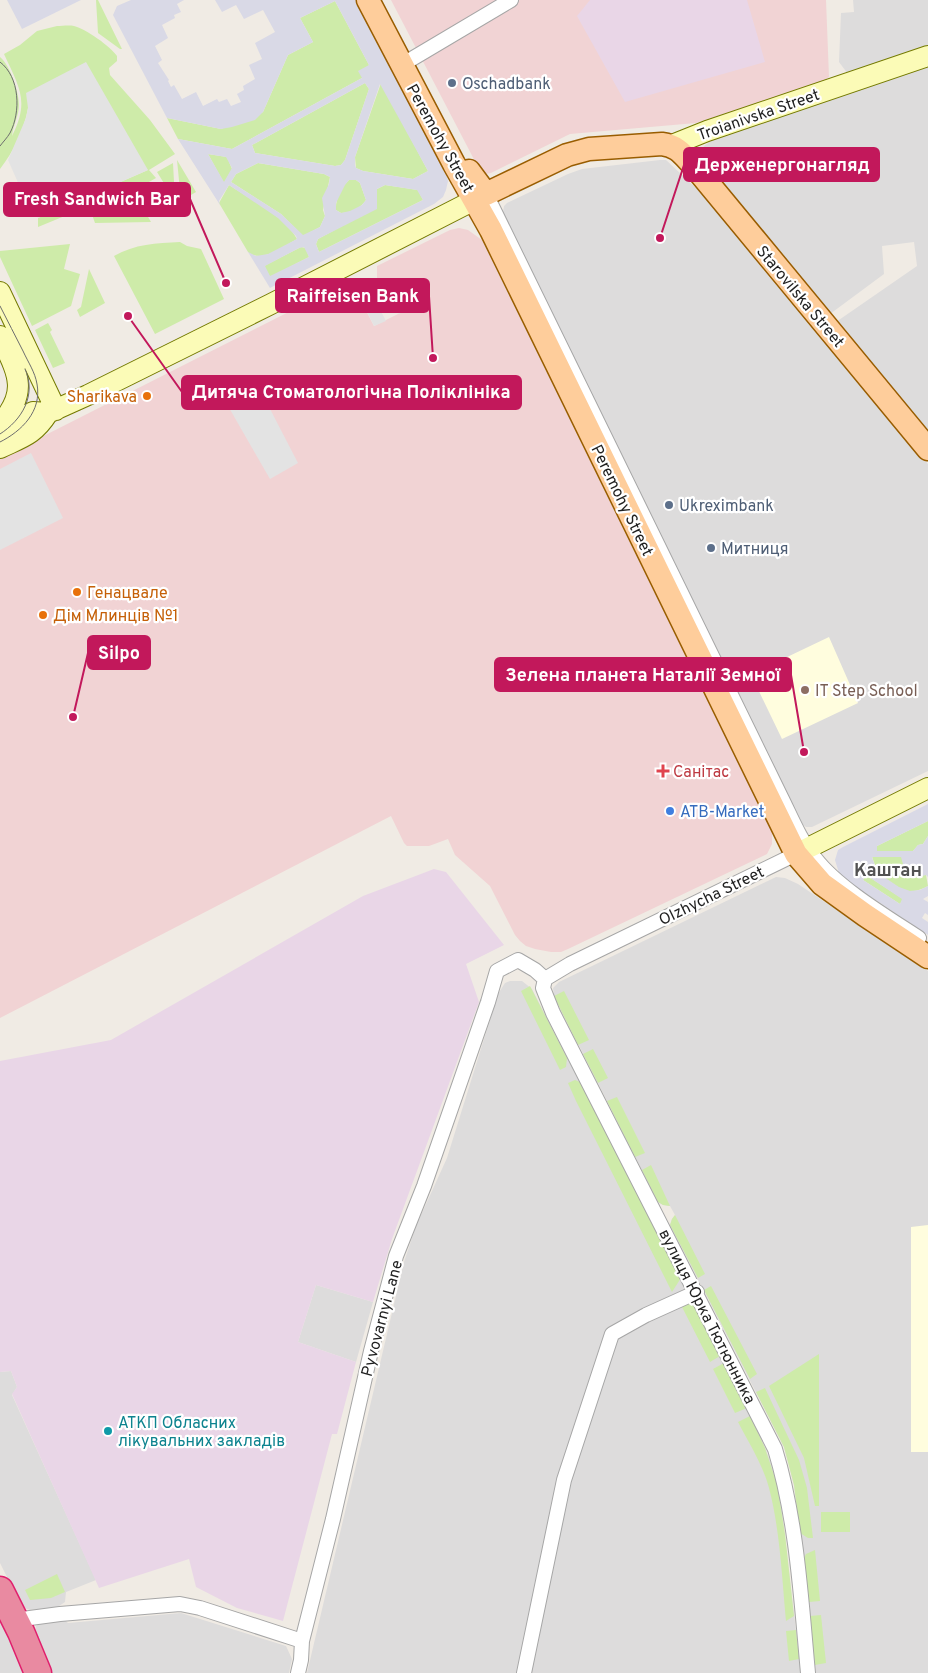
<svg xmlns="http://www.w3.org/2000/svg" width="928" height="1673" viewBox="0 0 928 1673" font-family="Overpass,sans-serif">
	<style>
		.residential { fill: #dddcdc }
		.commercial { fill: #f1d3d4 }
		.industrial { fill: #e9d6e7 }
		.education { fill: #fffdde }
		.grass { fill: #ceeba9 }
		.parking { fill: #e3e3e3 }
		.plaza { fill: #d9d9e6; fill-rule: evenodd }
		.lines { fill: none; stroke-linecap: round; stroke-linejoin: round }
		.street-casing { stroke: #a6a6a6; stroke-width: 16 }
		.secondary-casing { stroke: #747a01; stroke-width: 22 }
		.primary-casing { stroke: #995d00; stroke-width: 25 }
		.highway-casing { stroke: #e01f6d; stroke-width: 29 }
		.street { stroke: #fff; stroke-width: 14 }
		.secondary { stroke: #fbfbb7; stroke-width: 20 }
		.primary { stroke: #fecd9b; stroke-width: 22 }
		.highway { stroke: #e98aa1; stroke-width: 26 }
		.tram { stroke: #6d6d6d; stroke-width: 1 }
		.service-dot { fill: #5c6f8a; stroke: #fff; stroke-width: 2 }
		.food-dot { fill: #e8710a; stroke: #fff; stroke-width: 2 }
		.education-dot { fill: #8d6e63; stroke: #fff; stroke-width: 2 }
		.health-dot { fill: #e0444e; stroke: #fff; stroke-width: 2 }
		.shop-dot { fill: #3f7fe0; stroke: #fff; stroke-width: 2 }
		.culture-dot { fill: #0f9aa8; stroke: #fff; stroke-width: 2 }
		.labels { text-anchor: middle; stroke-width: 4.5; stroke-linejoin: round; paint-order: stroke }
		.service-label { font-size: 16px; fill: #4e5e75; stroke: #fff; text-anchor: start }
		.street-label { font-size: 16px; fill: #1f1f1f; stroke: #fff }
		.food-label { font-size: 16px; fill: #c56008; stroke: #fff; text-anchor: start }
		.education-label { font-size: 16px; fill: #785e54; stroke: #fff; text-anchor: start }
		.health-label { font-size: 16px; fill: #be3a42; stroke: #fff; text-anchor: start }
		.shop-label { font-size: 16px; fill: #366cbe; stroke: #fff; text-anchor: start }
		.culture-label { font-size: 16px; fill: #0d838f; stroke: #fff; text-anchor: start }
		.neighbourhood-label { font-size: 18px; font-weight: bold; fill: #525252; stroke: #fff }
		.leader { fill: none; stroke: #c2185b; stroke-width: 2 }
		.callout-dot { fill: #c2185b; stroke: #fff; stroke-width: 2 }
		.callout { fill: #c2185b; stroke: #c2185b; stroke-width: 2 }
		.callout-label { font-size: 18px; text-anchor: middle; font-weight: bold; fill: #fff }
	</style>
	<rect width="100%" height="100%" fill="#f0ebe4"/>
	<path class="residential" d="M853 0H928V48L848 74 839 62 841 13 854 12Z
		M928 65V434L836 322 917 266 914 242 882 246 884 274 830 314 719 178 701 156 700 153 704 146 715 138Z
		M660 160H666L698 190 724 219 928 464V771L812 827H806L802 824 503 212 504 206 507 203 568 174 582 169Z
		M776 877 785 878 798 884 928 971V1673H816L797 1508 794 1485 784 1447 670 1225 672 1219 675 1215 670 1206 663 1205 658 1202 554 996 553 988 559 982Z
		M510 981H522L532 989 746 1407 765 1448 773 1468 781 1504 801 1673H307L404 1262 416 1226 447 1158 498 994 505 983Z
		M316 1285 373 1302 356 1362 298 1342Z
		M11 1371 17 1387 12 1395 96 1580 66 1592 65 1602 56 1608 30 1610 22 1607 0 1563V1372Z
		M181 1613 286 1646 292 1659 289 1673H52L47 1657 35 1630 36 1626 41 1623 65 1620 68 1623Z
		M0 1621 18 1658 24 1673H0Z"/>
	<path class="commercial" d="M391 0H826L829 77 824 81 696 123 570 134 491 173 485 174 479 169Z
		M459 228 468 230 482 240 772 832V844L767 854 568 949 561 952H551L535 949 526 946 520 941 515 935 490 886 455 855 448 839 429 846H407L404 843 391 816 0 1018V458L352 280 357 281 363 292 358 295 374 326 412 307 397 279 377 289V266L450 230Z"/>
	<path class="industrial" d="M590 0H747L765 62 625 102 577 16Z
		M434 869 446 872 504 945 466 964 479 1002 392 1239 373 1302 316 1285 298 1342 356 1362 337 1434H332L283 1621 237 1608 196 1587 189 1559 99 1588 12 1394 17 1387 11 1371 0 1372V1061L111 1040 363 896Z"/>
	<path class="education" d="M829 637 858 703 782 739 755 683 789 667 785 658Z
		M928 1225V1452H911V1227Z"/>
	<path class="grass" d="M96 0H98L122 49H120L98 33Z
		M335 1 369 65 362 78 232 149 178 139 167 118 221 129 263 112 288 55 313 42 300 18Z
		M57 26C62 26 69 25 74 26 86 29 110 46 117 56V61L109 68 110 75 150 120 175 154 149 170 156 178 133 191 151 222 95 223 89 206 38 227V218L148 170 28 108C24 130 14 151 0 169V57C10 65 19 92 19 105 19 115 13 126 12 136 30 101 19 87 4 54L20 45 37 31Z
		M365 83 369 89 345 160 341 165 335 166 255 153 252 145Z
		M381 83 428 171 413 179 363 171 356 168 355 157Z
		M208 154 227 157 232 169 224 183Z
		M177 160 196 192 181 201Z
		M173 163 175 201 157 172Z
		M258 163 324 174 330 177 323 210 325 216 320 227 303 236 281 214 231 182 236 174Z
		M349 180H356L360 183 366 200C361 208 350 213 341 213L336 210C335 200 342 186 349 180Z
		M229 185C250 199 286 217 297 239 284 246 262 264 248 252L219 203Z
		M385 185 418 190 423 200 319 252 316 244 318 239 377 207V189Z
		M180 242 187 246 201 249 224 299 155 334 114 256C135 244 156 243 180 242Z
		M70 244 64 269 80 274 71 306 32 326 0 257V251Z
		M301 247 306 248 309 257 270 277 264 266Z
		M89 269 105 303 80 317 77 310 81 307Z
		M48 323 52 330 50 332 65 363 53 368 35 330Z
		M928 821V836L923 844 918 845 913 851H877V846Z
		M872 856 902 857 904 867 926 875 928 886C922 889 916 892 909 891 892 889 875 871 872 856Z
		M866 875 903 899 900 904 863 880Z
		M530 986 567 1058 566 1067 560 1070 521 991Z
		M564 991 589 1040 578 1045 554 996Z
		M593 1049 608 1078 598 1083 583 1054Z
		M575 1080 580 1082 681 1278 672 1292 576 1101 568 1083Z
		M617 1097 645 1153 635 1157 607 1101Z
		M651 1165 670 1206 663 1205 658 1202 642 1170Z
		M675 1215 705 1274 698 1278 670 1225 672 1219Z
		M711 1286 757 1374 750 1379 704 1290Z
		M693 1302 720 1356 710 1362 682 1307Z
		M819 1354V1506H815L804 1458 769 1386Z
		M724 1363 747 1408 735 1413 713 1369Z
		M765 1388 799 1460 807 1488 813 1538H808L800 1533 794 1485 784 1447 756 1392Z
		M750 1416 765 1448 777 1484 785 1534 794 1616 786 1621C782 1578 780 1530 769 1488 763 1465 749 1443 738 1422Z
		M821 1512H850V1532H821Z
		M815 1550 820 1601 809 1602 803 1560 806 1554Z
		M57 1574 65 1592 51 1598 30 1600 25 1590Z
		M821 1615 826 1663 815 1665 810 1616Z
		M796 1630 799 1659 789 1661 786 1631Z"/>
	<path class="parking" d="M86 62 148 170 38 218 35 211 31 212 8 160 26 118 28 108 26 93Z
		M397 278 412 307 399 314 384 285Z
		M363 292H371L386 321 374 326 358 294Z
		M253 376 298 463 270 479 220 392Z
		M31 453 63 518 0 550V469Z"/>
	<path class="plaza" d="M7 0H81L22 29Z
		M131 0H184L177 4 181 12 174 15 175 18 162 25 168 38 155 46 162 60 158 63 169 80 168 81 171 87 174 85 182 99 196 92 203 106 217 99 219 102 227 99 231 106 241 102 237 94 244 90 243 86 255 79 249 65 262 59 255 43 275 32 263 10 244 19 236 5 222 12 215 0H356L446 173 448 181 446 190 443 197 434 204 270 288 248 252 256 256 268 254 297 239 296 236 278 218 229 185 219 201 220 205 178 139 232 149 362 78 358 71 369 65 335 1 300 18 313 42 288 55 263 112 255 120 232 127 221 129 167 118 113 15 117 6ZM365 83 369 89 345 160 341 165 335 166 255 153 252 145ZM380 84 428 171 413 179 363 171 356 168 355 165V157ZM208 154 226 157 232 168 224 182ZM258 163 324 174 330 177 329 184 322 198 325 216 320 227 303 235 281 214 231 182 236 174ZM349 180H356L360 183 366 200 362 205 350 211 341 213 336 210V203L345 185ZM385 185 417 190 423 200 319 252 316 244 318 239 377 209V189ZM304 247 309 257 270 276 265 266 299 248Z
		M928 804V821L877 846V851H913L918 845 923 844 928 836V877L926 875 919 877 907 871 903 864 901 857H872L876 869 881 875 899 887 910 891 920 890 928 886V896L923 899 928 902V915L925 913 922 918 928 922V935L843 878 839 873 835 860 838 850 843 847ZM866 875 902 899 900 904 863 880Z"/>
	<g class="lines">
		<g class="street-casing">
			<path id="street" d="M410 60 511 0
				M486 194 781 797C791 817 800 840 815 858 838 888 887 917 919 938
				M545 979 543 988 553 1013 775 1449C797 1521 801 1598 808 1673
				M545 979 570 964 796 854
				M15 1620 60 1614 180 1604 200 1608 302 1641
				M298 1673 301 1660 302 1641 333 1519 371 1351 396 1256 424 1186 488 1002 497 971 518 960 535 970 545 979
				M524 1673 564 1480 612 1334 646 1315 697 1292"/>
		</g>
		<g class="secondary-casing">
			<path id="secondary" d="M672 145 707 131 928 56
				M0 292 56 410
				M0 336C17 372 30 391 0 424
				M0 427 33 412 48 413 88 395 271 304 486 194
				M0 448C23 437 34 435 48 413
				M796 854 928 788"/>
		</g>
		<g class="primary-casing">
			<path id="primary" d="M368 0 454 164 491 230 796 854 822 884 865 915 928 957
				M469 171 486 194 567 155 589 149 662 144C678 146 683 155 694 166L928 449"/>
		</g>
		<g class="highway-casing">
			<path id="highway" d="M0 1590 21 1632 38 1673"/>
		</g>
		<use href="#street" class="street"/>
		<use href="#secondary" class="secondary"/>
		<use href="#primary" class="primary"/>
		<use href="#highway" class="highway"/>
		<path class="tram" d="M0 62C20 77 21 112 10 133 7 138 3 142 0 146
			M0 306C8 321 15 336 23 351 28 362 35 372 37 384 42 411 22 431 0 442
			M0 434C22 420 37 395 25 369"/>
	</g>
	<g class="service-dot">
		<circle cx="452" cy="83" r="5"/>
		<circle cx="669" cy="505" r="5"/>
		<circle cx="711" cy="548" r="5"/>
	</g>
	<g class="food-dot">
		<circle cx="147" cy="396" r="5"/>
		<circle cx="77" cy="592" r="5"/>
		<circle cx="43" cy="615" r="5"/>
	</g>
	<circle class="education-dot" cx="805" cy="690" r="5"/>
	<path class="health-dot" d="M660.5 763.5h5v5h5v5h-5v5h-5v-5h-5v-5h5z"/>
	<circle class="shop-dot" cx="670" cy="811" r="5"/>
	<circle class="culture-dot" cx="108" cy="1431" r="5"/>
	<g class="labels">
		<g class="service-label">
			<text x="462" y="89">Oschadbank</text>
			<text x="679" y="511">Ukreximbank</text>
			<text x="721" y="554">Митниця</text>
		</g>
		<g class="street-label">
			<text transform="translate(758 114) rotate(-19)" y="6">Troianivska Street</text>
			<text transform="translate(441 138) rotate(61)" y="6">Peremohy Street</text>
			<text transform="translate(801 296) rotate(50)" y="6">Starovilska Street</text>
			<text transform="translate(623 500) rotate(64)" y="6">Peremohy Street</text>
			<text transform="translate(711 895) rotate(-26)" y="6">Olzhycha Street</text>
			<text transform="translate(708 1316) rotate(63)" y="6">вулиця Юрка Тютюнника</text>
			<text transform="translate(381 1318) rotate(-75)" y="6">Pyvovarnyi Lane</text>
		</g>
		<g class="food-label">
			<text x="137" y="402" text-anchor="end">Sharikava</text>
			<text x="87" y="598">Генацвале</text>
			<text x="53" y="621">Дім Млинців №1</text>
		</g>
		<g class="education-label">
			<text x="815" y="696">IT Step School</text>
		</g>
		<g class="health-label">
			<text x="673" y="777">Санітас</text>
		</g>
		<g class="shop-label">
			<text x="680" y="817">ATB-Market</text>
		</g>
		<g class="culture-label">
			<text x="118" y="1428">АТКП Обласних<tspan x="118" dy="18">лікувальних закладів</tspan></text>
		</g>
		<g class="neighbourhood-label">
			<text x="888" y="876">Каштан</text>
		</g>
	</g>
	<path class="leader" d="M660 238L684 165M226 283L190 199M433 358L429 296M128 316L182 392M73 717L88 653M804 752L791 675"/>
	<g class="callout-dot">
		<circle cx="660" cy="238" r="5"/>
		<circle cx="226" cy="283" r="5"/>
		<circle cx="433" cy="358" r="5"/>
		<circle cx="128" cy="316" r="5"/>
		<circle cx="73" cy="717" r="5"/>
		<circle cx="804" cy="752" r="5"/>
	</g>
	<g class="callout">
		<rect x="684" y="148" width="195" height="33" rx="5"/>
		<rect x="4" y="183" width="186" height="33" rx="5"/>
		<rect x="276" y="279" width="153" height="33" rx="5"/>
		<rect x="182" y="376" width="339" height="33" rx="5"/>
		<rect x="88" y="636" width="62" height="33" rx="5"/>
		<rect x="495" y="658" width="296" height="33" rx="5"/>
	</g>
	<g class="callout-label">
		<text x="782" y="171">Держенергонагляд</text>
		<text x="97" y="205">Fresh Sandwich Bar</text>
		<text x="353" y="302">Raiffeisen Bank</text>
		<text x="351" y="398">Дитяча Стоматологічна Поліклініка</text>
		<text x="119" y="659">Silpo</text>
		<text x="643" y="681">Зелена планета Наталії Земної</text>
	</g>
</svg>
